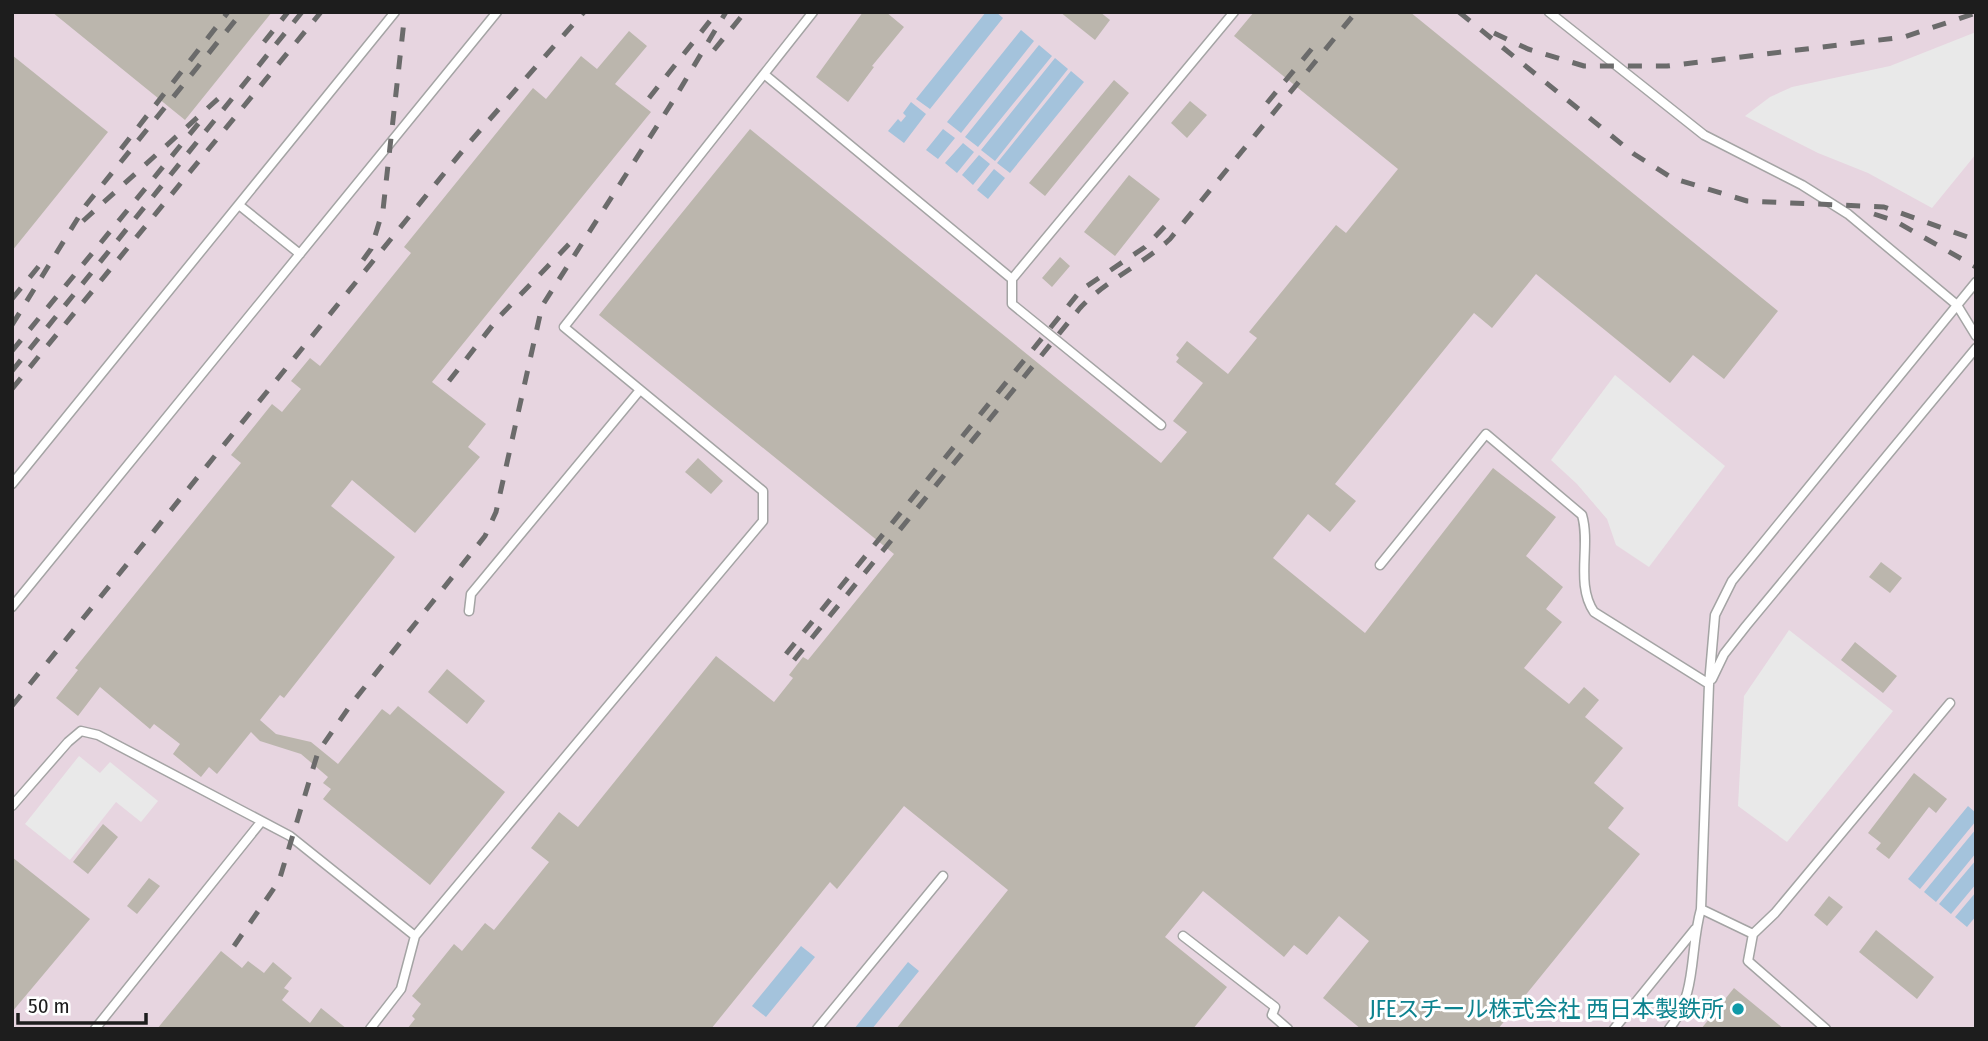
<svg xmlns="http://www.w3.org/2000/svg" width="1988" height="1041" viewBox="0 0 1988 1041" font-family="'Fira Sans Condensed','Noto Sans JP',sans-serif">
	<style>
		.industrial { fill: #e7d5e0 }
		.parking { fill: #e9e9e9 }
		.water { fill: #a4c3dc }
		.building { fill: #bbb6ad }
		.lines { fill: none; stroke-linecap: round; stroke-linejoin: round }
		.lane-casing { stroke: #a4a4a4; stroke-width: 11 }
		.lane { stroke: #fff; stroke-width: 8 }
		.rail { stroke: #6b6b6b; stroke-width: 5; stroke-dasharray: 14 14; stroke-linecap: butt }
		.culture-dot { fill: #0f9aa8; stroke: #fff; stroke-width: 2.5 }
		.labels { text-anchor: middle; stroke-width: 6; stroke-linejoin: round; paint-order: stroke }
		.culture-label { font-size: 23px; fill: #0d838f; stroke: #fff; text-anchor: end }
	</style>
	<rect width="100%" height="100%" fill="#eeede3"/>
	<path class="industrial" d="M12 12H1976V1029H12Z"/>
	<path class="parking" d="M1976 32V154L1932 208 1868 173 1818 153 1745 116 1770 97 1792 87 1890 66Z
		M1615 375 1725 466 1649 567 1616 545 1607 519 1577 484 1551 460Z
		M1789 630 1893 711 1787 842 1738 806 1744 696Z
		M79 756 100 773 110 762 158 801 141 822 116 802 70 860 25 824Z"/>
	<path class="water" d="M986 12H996L1003 18 930 109 916 99Z
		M1021 30 1034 41 961 133 947 122Z
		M1039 45 1052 56 978 147 965 137Z
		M1055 58 1068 69 995 161 981 150Z
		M1071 71 1084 82 1010 173 997 163Z
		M911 102 926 114 904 143 888 131 898 119 901 122 906 116 903 113Z
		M943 129 955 138 938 159 926 150Z
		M963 143 974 152 957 173 945 163Z
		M979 155 990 164 973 185 962 175Z
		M994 169 1005 178 988 199 977 190Z
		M1968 806 1976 813V821L1920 889 1908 879Z
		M1976 829V853L1936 902 1924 892Z
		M1976 860V884L1951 914 1939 904Z
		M1976 892V916L1967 927 1955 917Z
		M801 946 815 957 766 1017 752 1006Z
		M908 962 919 971 872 1029H854Z"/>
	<path class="building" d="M52 12H272L185 120Z
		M863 12H886L904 27 872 66 874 67 848 102 816 77Z
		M1060 12H1100L1110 20 1095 40Z
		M1254 12H1410L1778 311 1724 379 1693 355 1670 383 1536 274 1492 328 1474 313 1335 484 1356 501 1330 532 1308 514 1273 558 1365 633 1493 468 1556 517 1526 556 1563 587 1546 609 1562 622 1524 668 1569 704 1584 687 1599 700 1585 717 1623 748 1594 783 1624 808 1608 828 1640 854 1498 1029H1361L1323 998 1369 941 1339 916 1307 955 1294 945 1284 957 1203 891 1165 937 1227 987 1193 1029H896L1008 890 904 806 837 889 830 882 711 1029H407L415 1019 412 1016 421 1004 412 996 454 944 462 951 485 923 494 930 549 862 531 848 559 812 578 827 716 656 774 702 793 678 789 675 803 657 808 660 894 554 599 315 750 129 1161 463 1187 432 1173 421 1203 383 1176 362 1179 358 1176 355 1187 341 1228 374 1257 338 1249 332 1336 225 1346 233 1398 169 1234 36Z
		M629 31 647 46 615 84 651 112 432 382 486 424 468 447 480 457 415 533 352 480 331 506 395 557 284 698 280 695 260 720 276 734 311 742 338 764 382 709 390 715 398 706 505 792 430 885 323 799 331 789 323 783 328 777 301 754 260 741 251 732 217 774 209 767 201 777 173 754 180 744 154 724 150 729 100 687 78 716 56 698 78 670 75 668 241 463 231 455 272 404 282 412 301 389 291 381 310 358 320 366 411 253 404 247 533 88 546 99 581 56 597 69Z
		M12 55 108 132 12 251Z
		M1114 80 1129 93 1045 196 1029 183Z
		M1190 101 1207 115 1187 138 1171 123Z
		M1129 175 1160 199 1115 256 1084 232Z
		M1060 257 1070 266 1052 287 1042 278Z
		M698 458 723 481 711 494 685 472Z
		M1881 562 1902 578 1890 593 1869 577Z
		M1855 642 1897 676 1883 693 1841 660Z
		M447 669 485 701 467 724 428 692Z
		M1914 773 1947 799 1936 813 1929 807 1889 859 1876 849 1881 843 1868 833Z
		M103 824 118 837 88 874 73 862Z
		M12 857 90 919 12 1012Z
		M149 878 160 886 137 914 127 906Z
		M1829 896 1843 907 1827 926 1814 915Z
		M1876 930 1934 977 1917 999 1859 952Z
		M221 951 242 968 248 961 264 973 273 962 292 978 284 988 289 991 282 1000 310 1023 321 1008 347 1029H157Z
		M1734 988 1784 1029H1701Z"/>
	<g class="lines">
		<g class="lane-casing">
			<path id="lane" d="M813 12 764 74 1012 279 1234 12
				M1549 12 1704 135 1802 185 1848 214 1957 305 1976 336
				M239 205 300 254
				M1012 279V304L1161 425
				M12 484 395 12
				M1380 565 1486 434 1582 515C1591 546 1575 584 1594 612L1709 684
				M12 607 497 12
				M469 611 471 594 640 390
				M1712 679 1724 654 1746 626 1976 348
				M12 806 68 742 81 731 98 735 290 836 415 936 763 521V491L564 327 764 74
				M1701 909 1753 934 1775 913 1950 703
				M1753 934 1748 961 1826 1029
				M1183 936 1275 1007 1272 1015 1288 1029
				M95 1029 261 822
				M370 1029 401 989 415 936
				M817 1029 943 876
				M1614 1029 1695 929
				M1669 1029C1698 993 1689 951 1701 909L1709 684 1715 615 1732 581 1976 282"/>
		</g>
		<use href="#lane" class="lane"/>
		<path class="rail" d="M1459 12 1634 154 1672 178 1747 201 1884 207 1976 240
			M1494 33 1528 49 1584 66H1667L1904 37 1976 13
			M264 42 288 12
			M714 50 745 12
			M649 98 717 12
			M1267 103 1314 46
			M121 149 228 12
			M1874 214 1895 221 1976 267
			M83 221 220 97
			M363 260 371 249 383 210 405 12
			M12 299 43 261
			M12 325 86 205 242 12
			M12 351 203 118
			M12 371 302 12
			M449 381 499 317 574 239
			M12 389 321 12
			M786 654 1081 290 1145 247 1174 217
			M794 660 1080 308C1106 280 1142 265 1170 239L1356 12
			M12 706 468 144 584 12
			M234 946 279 881 318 752 352 703 485 536 496 512 542 306 673 101 726 12"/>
	</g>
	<circle class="culture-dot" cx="1738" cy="1009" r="7"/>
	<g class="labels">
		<g class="culture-label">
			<text x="1724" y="1017">JFEスチール株式会社 西日本製鉄所</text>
		</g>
	</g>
	<rect width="1988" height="1041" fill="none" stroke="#1d1d1d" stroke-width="28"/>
	<path d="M18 1013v10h128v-10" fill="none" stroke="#1d1d1d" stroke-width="3.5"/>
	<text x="28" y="1013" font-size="21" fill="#1d1d1d" stroke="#ffffff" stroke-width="5" paint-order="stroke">50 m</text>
</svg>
